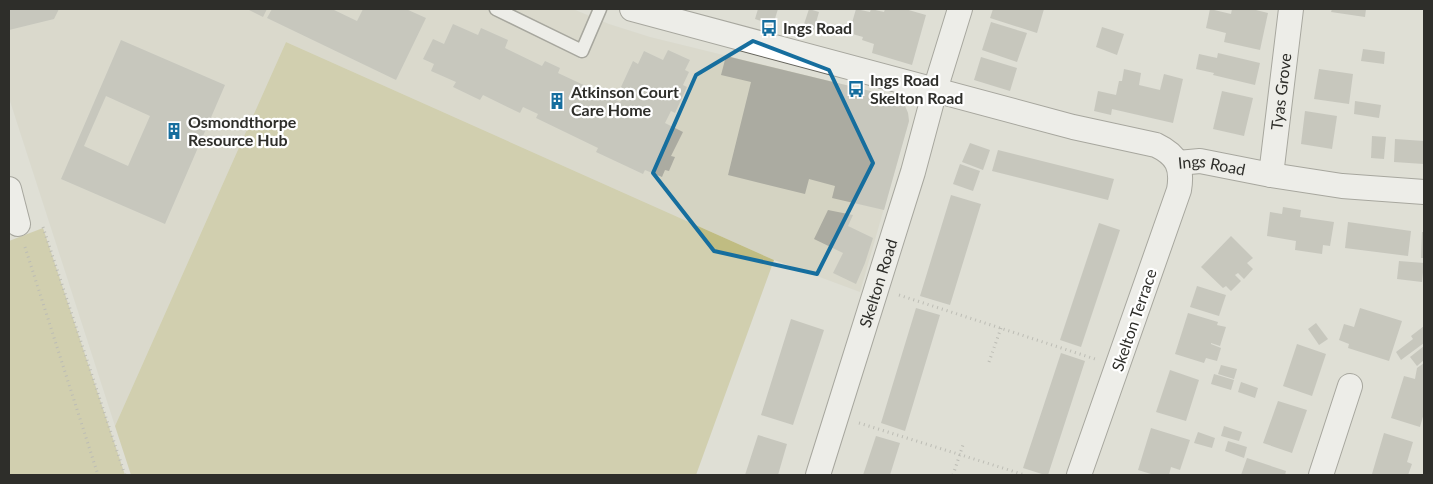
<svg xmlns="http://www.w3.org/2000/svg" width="1433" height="484" viewBox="0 0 1433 484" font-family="Lato,sans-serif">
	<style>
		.built { fill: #d4d3c2 }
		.green { fill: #c0bc82 }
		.building { fill: #ababa1; fill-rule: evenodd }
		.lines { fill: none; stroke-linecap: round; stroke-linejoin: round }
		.lane-casing { stroke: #65645c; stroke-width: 15 }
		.street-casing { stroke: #65645c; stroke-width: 26 }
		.path { stroke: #94948d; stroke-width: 3; stroke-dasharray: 1 4; stroke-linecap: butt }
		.lane { stroke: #fff; stroke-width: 12 }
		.street { stroke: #fff; stroke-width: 24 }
		.marked { fill: none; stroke: #166e9e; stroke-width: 4; stroke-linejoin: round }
		.labels { text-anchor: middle; stroke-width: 4.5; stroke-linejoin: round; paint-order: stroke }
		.poi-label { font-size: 16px; font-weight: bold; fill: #2e2e2a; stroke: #fff; text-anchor: start }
		.street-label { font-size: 16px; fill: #2e2e2a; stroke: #fff }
	</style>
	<rect width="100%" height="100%" fill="#dfdfd5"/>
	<path class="built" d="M9 9H573L609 24 650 37 891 96 905 106 908 113 909 121 860 292 774 260 286 42 115 426 9 98Z"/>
	<path class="green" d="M286 42 774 260 696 475H131L115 426Z
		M43 228 125 475H9V241Z"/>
	<path class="building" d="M9 9H59L54 19 9 30Z
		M247 9H267L263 17Z
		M272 9H332L357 21 363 9H406L426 18 396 80 267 18Z
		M758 9H778L773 25 755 19Z
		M809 9 819 12 813 33 802 30Z
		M856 9 870 12 871 9 884 12 885 9H905L926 15 912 65 872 53 874 44 862 40 863 37 849 33Z
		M993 9H1044L1037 33 990 18Z
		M1210 9 1231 14 1232 9H1252L1268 13 1260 50 1224 42 1226 33 1206 28Z
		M1332 9H1366L1365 17 1331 12Z
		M991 22 1027 33 1017 62 982 50Z
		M453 24 478 35 481 28 508 40 505 48 542 66 545 61 560 68 558 73 620 102 626 90 621 87 633 61 638 64 644 51 663 60 668 50 690 60 685 70 689 72 683 85 687 87 675 113 671 111 665 123 683 132 671 156 675 157 669 171 665 170 662 177 645 170 643 174 596 152 598 148 536 118 538 114 523 107 520 113 483 95 480 100 453 87 456 82 431 71 434 64 423 59 433 39 444 44Z
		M1102 27 1124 34 1117 55 1096 47Z
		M121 40 225 85 165 224 61 179ZM106 96 150 116 128 166 84 146Z
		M1363 49 1385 52 1384 64 1361 61Z
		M1218 53 1260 63 1255 85 1213 75 1214 73 1196 69 1199 54 1217 58Z
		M726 56 891 96 899 100 905 106 908 113 909 121 884 210 832 198 835 186 809 179 805 194 728 175 751 82 721 75Z
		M981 57 1017 68 1010 91 974 80Z
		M1124 69 1141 73 1139 85 1160 90 1164 74 1183 79 1173 123 1112 109 1111 115 1094 111 1098 91 1116 95 1119 81H1122Z
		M1319 69 1353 74 1349 104 1314 99Z
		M1222 91 1253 98 1244 136 1213 129Z
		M1355 101 1381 105 1379 118 1354 114Z
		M1305 111 1337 116 1332 149 1301 144Z
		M1372 136 1386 137 1384 159 1371 158Z
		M1395 139 1424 141V164L1394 162Z
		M970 143 990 150 983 170 962 162Z
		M998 150 1114 179 1108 200 992 171Z
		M960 164 980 171 973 191 953 184Z
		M951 195 981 204 950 305 920 296Z
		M1283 207 1301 210 1300 217 1334 222 1330 246 1323 245 1322 254 1295 250 1296 241 1267 236 1270 212 1282 214Z
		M828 210 853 215 848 226 873 238 865 263 856 284 833 273 843 253 814 239Z
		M1348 222 1411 231 1408 256 1345 248Z
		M1099 223 1120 230 1081 347 1060 340Z
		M1422 232H1424V258H1421Z
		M1231 236 1253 258 1247 263 1253 269 1244 279 1238 273 1235 275 1241 281 1231 291 1226 286 1223 288 1201 267Z
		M1399 261 1424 263 1422 282 1397 279Z
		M1197 286 1226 295 1219 316 1190 307Z
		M916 308 940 315 905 431 881 423Z
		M1360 308 1402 321 1389 361 1348 348 1349 344 1339 340 1344 324 1354 327Z
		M1188 313 1218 322 1217 325 1226 327 1220 346 1211 343V344L1221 348 1217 361 1206 358 1204 363 1175 354Z
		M791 319 824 330 793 425 761 415Z
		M1316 323 1328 339 1319 345 1308 329Z
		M1424 326V343L1401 360 1396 352 1413 339 1411 336Z
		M1297 344 1326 354 1312 396 1283 386Z
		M1424 346V360L1417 366 1410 357Z
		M1061 353 1085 361 1048 475H1045L1023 468Z
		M1424 363V413L1420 427 1391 418 1404 376 1415 379 1417 368Z
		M1221 365 1237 369 1234 379 1218 374Z
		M1170 370 1199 380 1186 421 1156 412Z
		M1214 374 1234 380 1231 390 1211 384Z
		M1241 382 1258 388 1255 398 1238 392Z
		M1278 401 1307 410 1292 453 1263 443Z
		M1224 426 1242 432 1239 441 1221 436Z
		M1151 428 1190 440 1180 470 1171 467 1169 475H1150L1151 474 1138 470Z
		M1198 432 1215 438 1212 448 1194 443Z
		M1384 433 1413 442 1407 462 1412 464 1408 475 1372 474Z
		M758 435 787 444 778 475H745Z
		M876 436 900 443 890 475H863Z
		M1228 441 1247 447 1244 458 1225 451Z
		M1247 458 1286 471 1285 475H1241Z"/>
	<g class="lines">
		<g class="lane-casing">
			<path id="lane" d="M496 9 582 51 600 9"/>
		</g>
		<g class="street-casing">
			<g id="street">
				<path d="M632 9 1073 127 1156 145C1177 155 1183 167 1179 190L1079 475"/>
				<path id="s1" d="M1178 163 1200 161 1271 175 1342 186 1424 192"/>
				<path id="s2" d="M1271 175 1291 9"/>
				<path d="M9 189 18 224"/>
				<path id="s3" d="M818 475 913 172 935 90 960 9"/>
				<path d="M1321 475 1350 386"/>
			</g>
		</g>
		<path class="path" d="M43 227 125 475
			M25 247 98 475
			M899 295 1095 359
			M989 362 1001 328
			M859 423 1025 475
			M953 475 963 445"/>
		<use href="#lane" class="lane"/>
		<use href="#street" class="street"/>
	</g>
	<path d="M0 0H1433V484H0ZM753 41 829 70 873 163 817 274 714 251 653 173 696 75Z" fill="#dfdfd5" fill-opacity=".55" fill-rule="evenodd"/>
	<path class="marked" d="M753 41 829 70 873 163 817 274 714 251 653 173 696 75Z"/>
	<defs>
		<g id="bus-bare" transform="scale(1.35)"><path d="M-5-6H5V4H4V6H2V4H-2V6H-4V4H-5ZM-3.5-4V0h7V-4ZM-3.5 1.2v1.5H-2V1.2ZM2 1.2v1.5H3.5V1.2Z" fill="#166e9e" stroke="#fff" stroke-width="2.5" paint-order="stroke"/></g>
		<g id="building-bare" transform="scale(1.35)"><path d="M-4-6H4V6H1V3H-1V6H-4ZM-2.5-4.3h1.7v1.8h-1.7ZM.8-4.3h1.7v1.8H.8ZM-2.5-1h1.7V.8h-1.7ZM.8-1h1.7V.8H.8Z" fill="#166e9e" stroke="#fff" stroke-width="2.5" paint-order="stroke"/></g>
	</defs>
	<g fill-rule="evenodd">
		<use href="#bus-bare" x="769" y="28"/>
		<use href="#bus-bare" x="856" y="89"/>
		<use href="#building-bare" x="557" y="101"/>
		<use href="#building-bare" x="174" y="131"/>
	</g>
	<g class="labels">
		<g class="poi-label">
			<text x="783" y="34">Ings Road</text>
			<text x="870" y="86">Ings Road<tspan x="870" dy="18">Skelton Road</tspan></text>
			<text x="571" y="98">Atkinson Court<tspan x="571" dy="18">Care Home</tspan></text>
			<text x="188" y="128">Osmondthorpe<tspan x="188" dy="18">Resource Hub</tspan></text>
		</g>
		<g class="street-label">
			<text dy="6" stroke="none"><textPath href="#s2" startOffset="84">Tyas Grove</textPath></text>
			<text dy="6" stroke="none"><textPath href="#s1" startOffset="34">Ings Road</textPath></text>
			<text dy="6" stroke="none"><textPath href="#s3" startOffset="201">Skelton Road</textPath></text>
			<text transform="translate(1134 320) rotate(-71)" y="6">Skelton Terrace</text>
		</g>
	</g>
	<rect width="1433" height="484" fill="none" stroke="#2e2e2a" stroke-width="20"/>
</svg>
